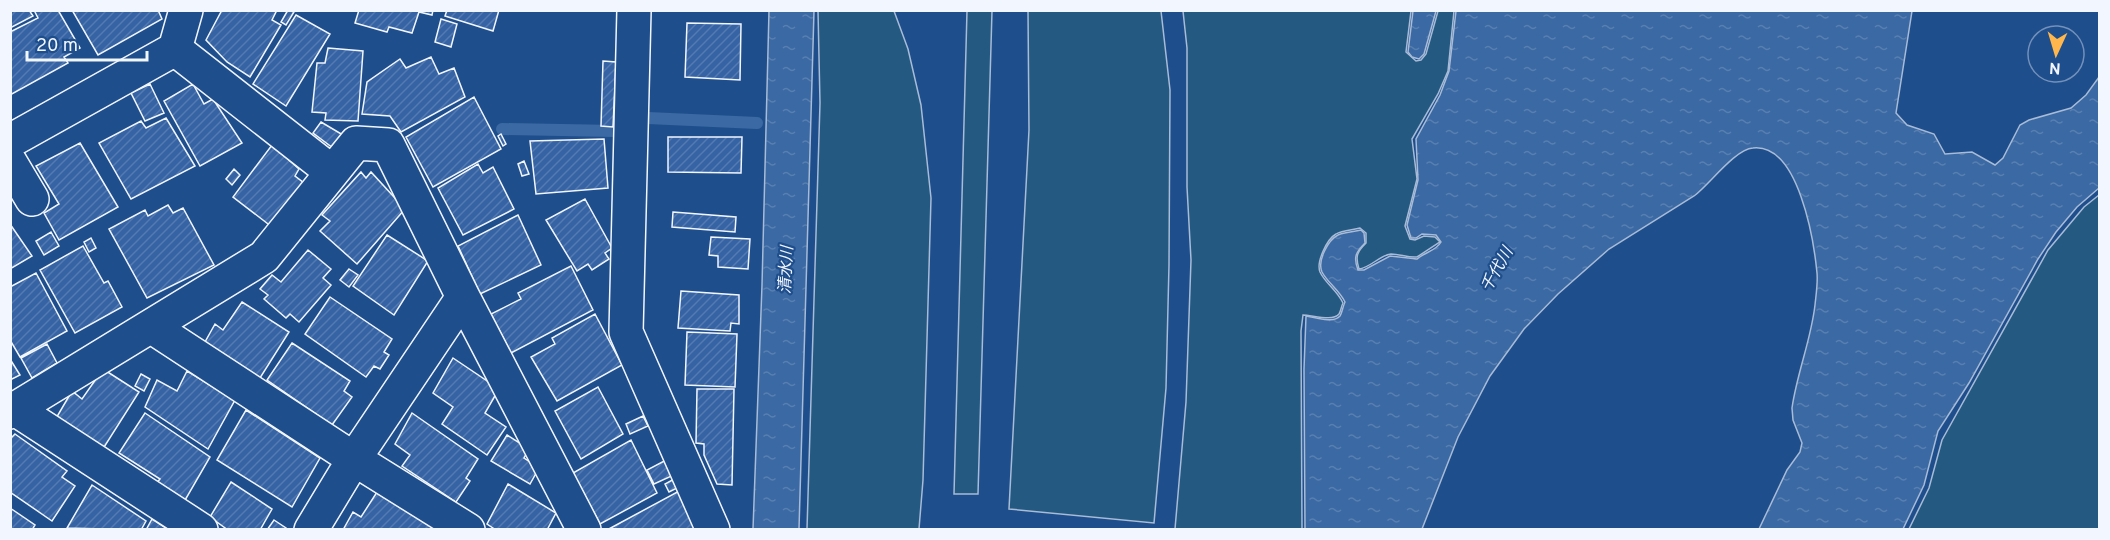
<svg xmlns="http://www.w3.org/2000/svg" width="2110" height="540" viewBox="0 0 2110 540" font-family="Overpass,'Noto Sans JP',sans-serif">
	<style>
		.grass { fill: #245a82; stroke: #a8bbd7; stroke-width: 1.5 }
		.water { fill: url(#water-ripples); stroke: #a8bbd7; stroke-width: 1.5 }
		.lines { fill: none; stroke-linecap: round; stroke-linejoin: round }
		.stream { stroke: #3b69a3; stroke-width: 12 }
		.building { fill: url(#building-hatch); stroke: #f2f6ff; stroke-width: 1.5 }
		.minor-casing { stroke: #f2f6ff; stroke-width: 36 }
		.minor { stroke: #1f4e8c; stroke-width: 33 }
		.labels { text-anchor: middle; stroke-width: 4.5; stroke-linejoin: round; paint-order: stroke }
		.water-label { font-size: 16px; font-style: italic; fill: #f2f6ff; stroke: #1f4e8c }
	</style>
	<defs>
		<pattern id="water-ripples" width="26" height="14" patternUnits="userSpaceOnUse" patternTransform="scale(1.5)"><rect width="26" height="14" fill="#3b69a3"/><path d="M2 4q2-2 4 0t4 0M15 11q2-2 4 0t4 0" fill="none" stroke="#587fb1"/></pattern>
		<pattern id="building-hatch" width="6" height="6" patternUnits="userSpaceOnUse" patternTransform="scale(1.5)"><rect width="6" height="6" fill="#3563a3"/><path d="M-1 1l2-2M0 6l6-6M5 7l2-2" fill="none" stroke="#537ab1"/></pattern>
	</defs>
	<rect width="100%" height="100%" fill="#1f4e8c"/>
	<path class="grass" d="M818 11H894L908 49 921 105 931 198 923 480 919 529H807L820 103Z
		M967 11H992L978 494H954Z
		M1028 11H1161L1170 90 1169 265 1166 388 1154 523 1009 509 1029 130Z
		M1183 11H1411L1406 52 1416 61 1421 60 1426 54 1438 11H1454L1448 71 1438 94 1412 139 1417 179 1405 226 1410 239 1415 240 1424 236 1435 237 1440 242 1417 257C1408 258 1400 254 1391 254 1380 255 1370 268 1359 269 1355 256 1357 252 1366 243V233L1360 228C1353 230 1342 230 1336 234 1327 239 1316 262 1320 272 1325 283 1337 290 1343 303 1341 307 1341 311 1339 314 1333 322 1312 315 1303 315L1301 331 1302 529H1175L1186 402 1191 260 1187 187V48Z
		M2099 195V529H1909L1929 488 1942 440 2048 250 2084 207Z"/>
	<path class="water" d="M769 11H814L799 529H753L762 285Z
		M1413 11H1436L1424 54 1419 59 1412 57 1408 52Z
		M1456 11H1912L1896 113 1907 125 1934 134 1945 154 1972 152 1995 165 2003 158 2020 125 2029 120 2071 108 2086 95 2099 77V188L2077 207 2056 232 2038 259 1969 383 1938 431 1924 485 1903 529H1759L1787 470 1800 452 1802 443 1793 420 1792 408C1797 373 1811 340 1815 305 1816 295 1818 283 1817 273 1814 242 1799 143 1753 148 1735 149 1709 185 1694 196L1609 249 1558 294 1524 329 1490 376 1458 437 1422 529H1305L1304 369 1306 316C1314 317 1333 324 1340 316 1342 313 1343 306 1345 302 1339 290 1327 282 1322 272 1317 261 1328 240 1338 235 1345 232 1354 232 1361 230L1364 233 1365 243C1356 252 1353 257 1358 270H1364L1390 256 1417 259C1425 252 1436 251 1441 242L1436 235 1422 234 1416 238H1411L1407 225 1418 180 1416 139 1440 95 1449 71Z"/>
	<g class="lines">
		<path class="stream" d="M648 118 757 123
			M502 129 615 131"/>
	</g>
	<path class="building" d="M10 10H29L33 16 10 28Z
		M38 10H58L80 48 64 57 68 63 10 95V32L38 18 35 12Z
		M72 10H158L162 19 98 55Z
		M222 10H277L272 20 281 25 250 77 227 62 206 40Z
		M288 10 294 12 286 25 281 22Z
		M359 10H433L432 15 419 12 412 33 389 27 387 32 355 23Z
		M447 10H499L493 31 445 16Z
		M296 15 330 34 286 106 253 84Z
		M441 19 457 24 451 47 435 42Z
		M687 23 741 24 740 80 685 77Z
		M328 48 363 51 358 121 325 120 326 113 312 112 317 63H325Z
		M431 57 439 74 454 68 465 97 401 132 390 116 362 114 367 82 400 59 406 68Z
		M603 61 616 62 613 127 601 126Z
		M150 84 164 113 145 121 131 93Z
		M193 84 204 104 213 99 242 143 200 166 164 101Z
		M474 97 501 149 433 187 406 137Z
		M166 118 195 166 131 199 99 143 141 121 146 128Z
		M321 122 343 135 333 148 313 133Z
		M501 134 506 144 503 146 498 136Z
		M668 137H742L741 173 668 172Z
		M604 139 608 188 536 194 530 141Z
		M80 143 118 207 59 240 44 213 59 204 36 166Z
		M272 145 299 169 295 176 304 183 272 227 233 197Z
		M524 161 529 174 522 176 518 164Z
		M478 164 483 173 493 167 514 209 463 235 438 188Z
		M234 169 240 175 232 185 226 179Z
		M361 172 366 178 371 172 405 209 357 264 320 231 330 221 322 215Z
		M585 199 612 248 605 253 609 259 592 270 588 264 577 271 546 220Z
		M168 205 173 213 183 208 214 265 147 298 109 229 145 210 148 216Z
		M673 212 736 217 735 232 672 227Z
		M518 215 541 265 480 294 458 246Z
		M10 224 32 256 10 269Z
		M51 232 59 246 44 255 36 241Z
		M387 235 428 261 394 315 353 286Z
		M711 237 750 239 748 269 718 267V256L709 255Z
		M91 238 96 248 89 252 84 242Z
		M83 246 104 283 108 281 122 307 75 333 40 270Z
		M308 250 331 269 323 278 331 285 299 322 290 314 286 318 264 299 268 295 260 289 272 275 281 282Z
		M571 266 593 310 511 353 491 314 521 299 518 293Z
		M349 269 358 275 349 287 340 280Z
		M36 273 67 331 20 357 10 340V287Z
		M681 291 739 295V324L731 323 730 331 678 328Z
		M330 297 392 339 384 352 389 355 380 369 374 366 366 377 305 334Z
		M242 302 289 332 260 378 205 342 215 324 223 330Z
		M595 314 622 365 557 401 531 357 555 344 552 338Z
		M687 332 737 334 735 387 685 385Z
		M292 343 350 381 344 391 352 397 332 425 267 380Z
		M47 344 57 363 32 378 21 358Z
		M453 358 499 389 485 413 506 427 487 455 442 424 453 407 433 393Z
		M10 359 20 375 10 380Z
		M103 369 139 392 101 452 55 420 72 391 82 399Z
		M187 371 235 400 208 449 145 407 157 380 177 391Z
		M141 374 150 379 144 391 135 386Z
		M598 387 623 434 581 459 555 411Z
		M697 389H734L732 485 717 484 704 455V444L696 443Z
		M246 410 320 458 292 507 217 460Z
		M145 413 210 457 184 502 155 485 160 479 119 453Z
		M412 413 478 459 466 478 470 481 456 502 402 466 410 455 395 444Z
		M643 416 648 426 630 434 626 424Z
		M15 434 67 471 62 477 75 486 52 521 10 492V439Z
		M507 435 529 449 524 458 539 468 530 484 491 461Z
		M631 440 657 493 600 524 573 473Z
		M668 459 676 474 654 484 647 470Z
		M676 478 681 486 669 492 665 484Z
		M231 482 272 509 260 530H228L210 517Z
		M508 484 556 513 547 530H496L487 524Z
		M92 485 146 521 141 530 67 528Z
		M681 490 700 530H607Z
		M377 492 437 530H343L353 512 361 517Z
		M10 508 35 525 32 530H10Z
		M152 519 166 528 165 530H146Z
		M274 520 286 528 285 530H267Z"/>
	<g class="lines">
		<g class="minor-casing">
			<path id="minor" d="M634 10 626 332 713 530
				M175 49 332 172
				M10 141 175 49 186 10
				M10 162 32 199
				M152 327 354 459 468 530
				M15 409 201 530
				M10 412 264 257 356 143 388 145 463 297 584 530
				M311 530 354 459 463 297"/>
		</g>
		<use href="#minor" class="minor"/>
	</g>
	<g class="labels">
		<g class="water-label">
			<text transform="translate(1496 269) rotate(-61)" y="6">千代川</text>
			<text transform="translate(785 270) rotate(-87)" y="6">清水川</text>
		</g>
	</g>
	<rect width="2110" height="540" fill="none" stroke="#f2f6ff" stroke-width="24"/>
	<g transform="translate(2056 54) rotate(184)"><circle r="28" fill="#1f4e8c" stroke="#7391ba" stroke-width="1.5"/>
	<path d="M0-4.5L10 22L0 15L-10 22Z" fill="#ffb74d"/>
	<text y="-9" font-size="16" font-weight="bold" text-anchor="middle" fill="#f2f6ff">N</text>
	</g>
	<path d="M27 51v9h120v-9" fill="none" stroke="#f2f6ff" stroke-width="3"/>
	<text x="36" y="51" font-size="18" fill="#f2f6ff" stroke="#1f4e8c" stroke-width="4.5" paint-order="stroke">20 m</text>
</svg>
